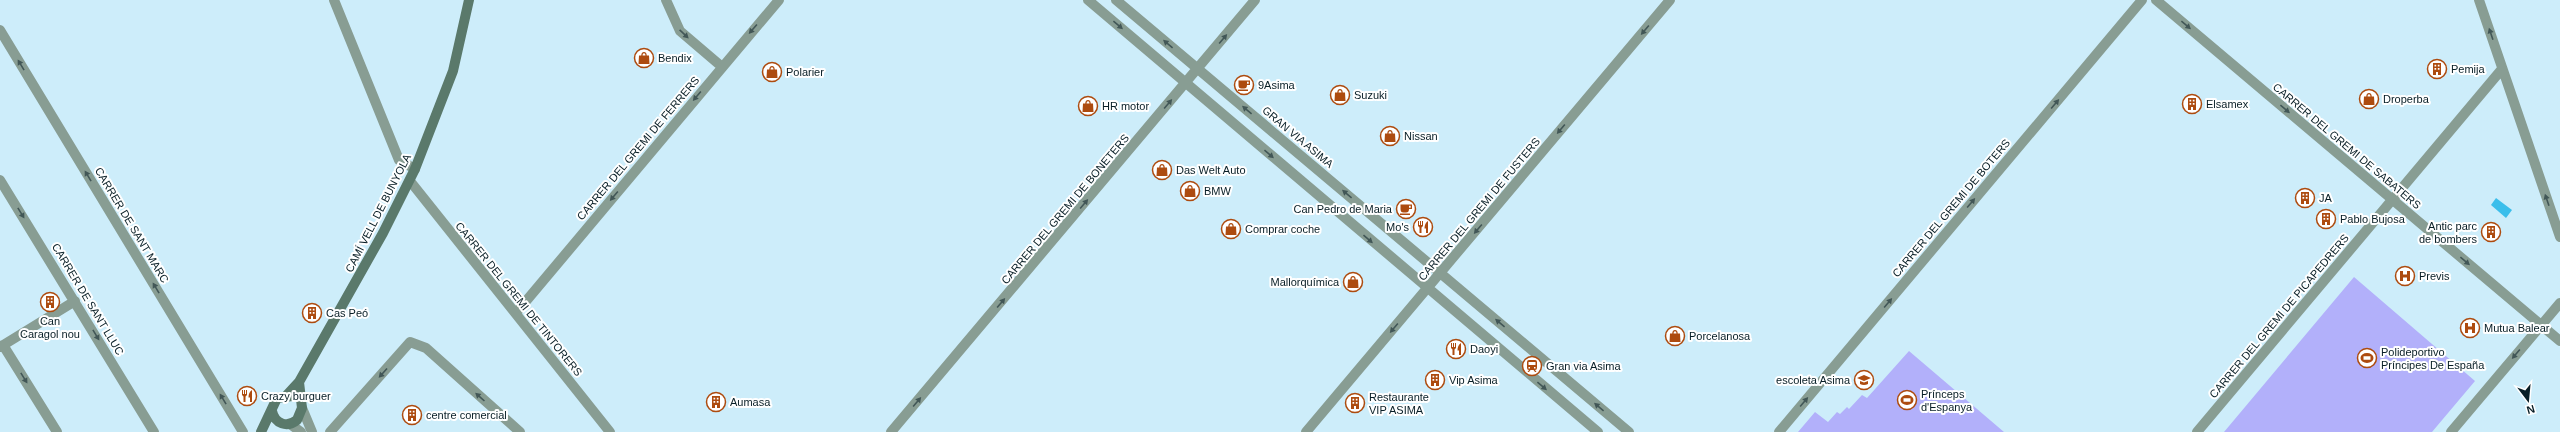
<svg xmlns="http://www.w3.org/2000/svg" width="2560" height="432" viewBox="0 0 2560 432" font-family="Helvetica,sans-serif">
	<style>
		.green { fill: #b2b0fa }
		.water { fill: #3bbeeb }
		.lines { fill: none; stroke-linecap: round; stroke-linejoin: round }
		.minor { stroke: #889d93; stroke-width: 10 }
		.secondary { stroke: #5a796b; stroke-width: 10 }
		.oneway { fill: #425757 }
		.labels { text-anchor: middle; stroke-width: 4; stroke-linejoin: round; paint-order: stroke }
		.poi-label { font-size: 11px; fill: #081e26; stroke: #fff; text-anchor: start }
		.street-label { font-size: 11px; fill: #081e26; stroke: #fff }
	</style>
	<rect width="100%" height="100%" fill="#cdedfa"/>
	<path class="green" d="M2354 277 2475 381 2432 432H2224Z
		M1909 351 2004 432H1798L1815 412 1828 422 1837 412 1840 414 1847 407 1849 409 1862 395 1867 398Z"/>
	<path class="water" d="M2496 198 2512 210 2506 218 2491 205Z"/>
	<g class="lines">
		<path class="minor" d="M334 0 399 160 415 169
			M666 0 680 31 721 66
			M1088 0 1598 432
			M1116 0 1629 432
			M2156 0 2560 341
			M2479 0 2560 237
			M0 30 243 432
			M0 180 154 432
			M410 181 610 432
			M516 313 779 0
			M3 345 57 432
			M0 347 75 301
			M302 408 312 432
			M290 424 301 432
			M330 432 410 342 426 348 520 432
			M891 432 1255 0
			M1306 432 1670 0
			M1779 432 2142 0
			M2197 432 2502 69
			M2451 432 2560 303"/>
		<path class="secondary" d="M287 395 299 382 383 233 415 169 453 71 469 0
			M272 411C275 424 287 428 297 420L302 408 299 382
			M261 432 277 398 292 396"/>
	</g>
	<defs><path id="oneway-solid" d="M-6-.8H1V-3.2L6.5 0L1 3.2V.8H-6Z"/></defs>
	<g class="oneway">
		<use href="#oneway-solid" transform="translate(1118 25) rotate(40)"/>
		<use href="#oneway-solid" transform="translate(2186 25) rotate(40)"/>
		<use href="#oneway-solid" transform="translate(753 29) rotate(131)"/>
		<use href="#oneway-solid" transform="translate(1645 30) rotate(130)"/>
		<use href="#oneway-solid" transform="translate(684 34) rotate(43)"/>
		<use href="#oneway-solid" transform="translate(2491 34) rotate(-109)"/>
		<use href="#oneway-solid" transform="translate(1223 39) rotate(-50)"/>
		<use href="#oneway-solid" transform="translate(1168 44) rotate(-140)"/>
		<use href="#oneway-solid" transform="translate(21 65) rotate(-121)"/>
		<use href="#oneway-solid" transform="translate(697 96) rotate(130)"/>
		<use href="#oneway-solid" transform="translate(1168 104) rotate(-50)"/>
		<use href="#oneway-solid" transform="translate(2055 104) rotate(-50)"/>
		<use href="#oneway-solid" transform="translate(2285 109) rotate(40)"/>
		<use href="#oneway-solid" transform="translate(1247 110) rotate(-140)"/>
		<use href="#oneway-solid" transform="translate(1561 129) rotate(130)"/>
		<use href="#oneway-solid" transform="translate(1269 154) rotate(41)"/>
		<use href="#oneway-solid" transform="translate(88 176) rotate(-121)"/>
		<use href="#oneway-solid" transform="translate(1347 194) rotate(-140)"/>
		<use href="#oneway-solid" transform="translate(614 196) rotate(130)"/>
		<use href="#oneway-solid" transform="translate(2547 200) rotate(-109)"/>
		<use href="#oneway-solid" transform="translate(1971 203) rotate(-50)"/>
		<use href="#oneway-solid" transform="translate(1084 204) rotate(-50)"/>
		<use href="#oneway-solid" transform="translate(21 213) rotate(58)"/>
		<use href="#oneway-solid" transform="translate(1478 229) rotate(130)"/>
		<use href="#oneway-solid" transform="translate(1368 239) rotate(41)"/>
		<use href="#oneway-solid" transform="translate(2465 261) rotate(40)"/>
		<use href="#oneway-solid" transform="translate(156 288) rotate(-121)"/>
		<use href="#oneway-solid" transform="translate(1001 303) rotate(-50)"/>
		<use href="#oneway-solid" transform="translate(1888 303) rotate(-50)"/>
		<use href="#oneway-solid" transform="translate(1500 323) rotate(-140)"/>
		<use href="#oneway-solid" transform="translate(1394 328) rotate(130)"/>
		<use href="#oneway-solid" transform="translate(96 335) rotate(59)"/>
		<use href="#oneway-solid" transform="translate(2516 354) rotate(130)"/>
		<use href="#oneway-solid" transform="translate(383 373) rotate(132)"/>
		<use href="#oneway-solid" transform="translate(24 378) rotate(58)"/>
		<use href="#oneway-solid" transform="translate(1542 386) rotate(40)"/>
		<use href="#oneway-solid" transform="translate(480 397) rotate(-138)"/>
		<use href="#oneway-solid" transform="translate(223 399) rotate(-121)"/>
		<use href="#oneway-solid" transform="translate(917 402) rotate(-50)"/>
		<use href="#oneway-solid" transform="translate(1804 402) rotate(-50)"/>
		<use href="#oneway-solid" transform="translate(1599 407) rotate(-140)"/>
	</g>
	<defs>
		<g id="shop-ring" transform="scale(1)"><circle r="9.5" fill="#fff" stroke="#ad4b0f" stroke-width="1.5"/><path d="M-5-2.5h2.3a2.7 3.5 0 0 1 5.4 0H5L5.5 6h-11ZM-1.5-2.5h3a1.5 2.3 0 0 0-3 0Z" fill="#ad4b0f"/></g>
		<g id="building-ring" transform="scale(1)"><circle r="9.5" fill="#fff" stroke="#ad4b0f" stroke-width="1.5"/><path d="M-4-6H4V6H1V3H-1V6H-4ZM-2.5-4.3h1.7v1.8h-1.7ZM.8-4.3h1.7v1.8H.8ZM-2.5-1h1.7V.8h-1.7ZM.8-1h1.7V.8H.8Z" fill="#ad4b0f"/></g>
		<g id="cafe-ring" transform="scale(1)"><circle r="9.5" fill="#fff" stroke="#ad4b0f" stroke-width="1.5"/><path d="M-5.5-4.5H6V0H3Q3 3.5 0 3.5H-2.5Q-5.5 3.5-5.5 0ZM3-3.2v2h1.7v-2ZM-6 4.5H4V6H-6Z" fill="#ad4b0f"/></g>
		<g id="restaurant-ring" transform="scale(1)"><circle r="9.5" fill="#fff" stroke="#ad4b0f" stroke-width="1.5"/><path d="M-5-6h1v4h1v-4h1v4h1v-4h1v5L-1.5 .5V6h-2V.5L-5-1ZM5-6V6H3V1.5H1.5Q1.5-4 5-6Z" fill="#ad4b0f"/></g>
		<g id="hospital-ring" transform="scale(1)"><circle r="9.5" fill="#fff" stroke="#ad4b0f" stroke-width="1.5"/><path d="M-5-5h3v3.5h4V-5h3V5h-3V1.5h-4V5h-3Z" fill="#ad4b0f"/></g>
		<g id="stadium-ring" transform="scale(1)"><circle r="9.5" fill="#fff" stroke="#ad4b0f" stroke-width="1.5"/><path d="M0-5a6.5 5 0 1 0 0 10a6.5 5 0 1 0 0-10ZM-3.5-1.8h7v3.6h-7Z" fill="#ad4b0f"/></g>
		<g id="station-ring" transform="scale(1)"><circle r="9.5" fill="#fff" stroke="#ad4b0f" stroke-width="1.5"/><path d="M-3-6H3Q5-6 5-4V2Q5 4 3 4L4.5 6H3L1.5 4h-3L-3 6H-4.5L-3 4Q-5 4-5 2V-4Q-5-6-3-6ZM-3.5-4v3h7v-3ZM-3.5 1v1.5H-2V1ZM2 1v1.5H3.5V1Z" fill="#ad4b0f"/></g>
		<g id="school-ring" transform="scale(1)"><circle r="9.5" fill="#fff" stroke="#ad4b0f" stroke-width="1.5"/><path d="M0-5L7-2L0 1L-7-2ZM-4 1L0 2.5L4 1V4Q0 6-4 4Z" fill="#ad4b0f"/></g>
	</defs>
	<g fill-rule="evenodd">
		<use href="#shop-ring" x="644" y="58"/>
		<use href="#building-ring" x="2437" y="69"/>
		<use href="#shop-ring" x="772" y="72"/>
		<use href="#cafe-ring" x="1244" y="85"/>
		<use href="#shop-ring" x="1340" y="95"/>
		<use href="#shop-ring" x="2369" y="99"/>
		<use href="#building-ring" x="2192" y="104"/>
		<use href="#shop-ring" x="1088" y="106"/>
		<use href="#shop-ring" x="1390" y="136"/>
		<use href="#shop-ring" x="1162" y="170"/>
		<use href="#shop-ring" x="1190" y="191"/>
		<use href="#building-ring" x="2305" y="198"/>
		<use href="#cafe-ring" x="1406" y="209"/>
		<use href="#building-ring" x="2326" y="219"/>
		<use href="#restaurant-ring" x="1423" y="227"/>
		<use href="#shop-ring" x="1231" y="229"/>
		<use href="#building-ring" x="2491" y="232"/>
		<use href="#hospital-ring" x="2405" y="276"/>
		<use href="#shop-ring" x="1353" y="282"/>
		<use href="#building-ring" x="50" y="302"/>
		<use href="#building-ring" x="312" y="313"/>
		<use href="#hospital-ring" x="2470" y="328"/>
		<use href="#shop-ring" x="1675" y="336"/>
		<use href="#restaurant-ring" x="1456" y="349"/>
		<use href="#stadium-ring" x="2367" y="358"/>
		<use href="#station-ring" x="1532" y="366"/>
		<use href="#building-ring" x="1435" y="380"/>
		<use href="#school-ring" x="1864" y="380"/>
		<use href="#restaurant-ring" x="247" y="396"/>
		<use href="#stadium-ring" x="1907" y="400"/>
		<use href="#building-ring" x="716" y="402"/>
		<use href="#building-ring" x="1355" y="403"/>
		<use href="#building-ring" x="412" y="415"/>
	</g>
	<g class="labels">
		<g class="poi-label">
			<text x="658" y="62">Bendix</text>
			<text x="2451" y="73">Pemija</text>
			<text x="786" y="76">Polarier</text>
			<text x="1258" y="89">9Asima</text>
			<text x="1354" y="99">Suzuki</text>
			<text x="2383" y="103">Droperba</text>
			<text x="2206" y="108">Elsamex</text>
			<text x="1102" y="110">HR motor</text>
			<text x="1404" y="140">Nissan</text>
			<text x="1176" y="174">Das Welt Auto</text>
			<text x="1204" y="195">BMW</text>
			<text x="2319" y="202">JA</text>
			<text x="1392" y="213" text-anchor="end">Can Pedro de Maria</text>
			<text x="2340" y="223">Pablo Bujosa</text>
			<text x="2477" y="230" text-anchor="end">Antic parc<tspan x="2477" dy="13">de bombers</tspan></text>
			<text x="1409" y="231" text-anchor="end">Mo's</text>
			<text x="1245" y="233">Comprar coche</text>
			<text x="2419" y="280">Previs</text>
			<text x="1339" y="286" text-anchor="end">Mallorquímica</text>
			<text x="326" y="317">Cas Peó</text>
			<text x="50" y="325" text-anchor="middle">Can<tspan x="50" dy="13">Caragol nou</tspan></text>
			<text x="2484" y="332">Mutua Balear</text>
			<text x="1689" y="340">Porcelanosa</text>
			<text x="1470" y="353">Daoyi</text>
			<text x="2381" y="356">Polideportivo<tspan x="2381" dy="13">Príncipes De España</tspan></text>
			<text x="1546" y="370">Gran via Asima</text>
			<text x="1449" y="384">Vip Asima</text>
			<text x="1850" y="384" text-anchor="end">escoleta Asima</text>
			<text x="1921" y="398">Prínceps<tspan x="1921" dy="13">d'Espanya</tspan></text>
			<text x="261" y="400">Crazy burguer</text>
			<text x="1369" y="401">Restaurante<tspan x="1369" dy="13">VIP ASIMA</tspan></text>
			<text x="730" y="406">Aumasa</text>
			<text x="426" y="419">centre comercial</text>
		</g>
		<g class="street-label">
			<text transform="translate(1298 137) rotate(40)" y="4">GRAN VIA ASIMA</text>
			<text transform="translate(2347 146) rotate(40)" y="4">CARRER DEL GREMI DE SABATERS</text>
			<text transform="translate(638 148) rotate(-50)" y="4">CARRER DEL GREMI DE FERRERS</text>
			<text transform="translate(1951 208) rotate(-50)" y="4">CARRER DEL GREMI DE BOTERS</text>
			<text transform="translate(1065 209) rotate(-50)" y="4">CARRER DEL GREMI DE BONETERS</text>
			<text transform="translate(1479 209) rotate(-50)" y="4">CARRER DEL GREMI DE FUSTERS</text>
			<text transform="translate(378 213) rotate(-63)" y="4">CAMÍ VELL DE BUNYOLA</text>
			<text transform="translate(132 225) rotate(59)" y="4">CARRER DE SANT MARC</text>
			<text transform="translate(88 299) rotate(59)" y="4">CARRER DE SANT LLUC</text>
			<text transform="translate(519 299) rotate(51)" y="4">CARRER DEL GREMI DE TINTORERS</text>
			<text transform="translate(2279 316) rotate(-50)" y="4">CARRER DEL GREMI DE PICAPEDRERS</text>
		</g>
	</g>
	<g transform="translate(2528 400) rotate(164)" stroke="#ffffff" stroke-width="3" paint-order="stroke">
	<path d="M0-3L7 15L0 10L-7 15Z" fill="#081e26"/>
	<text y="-6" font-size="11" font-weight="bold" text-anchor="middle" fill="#081e26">N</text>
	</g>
</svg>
